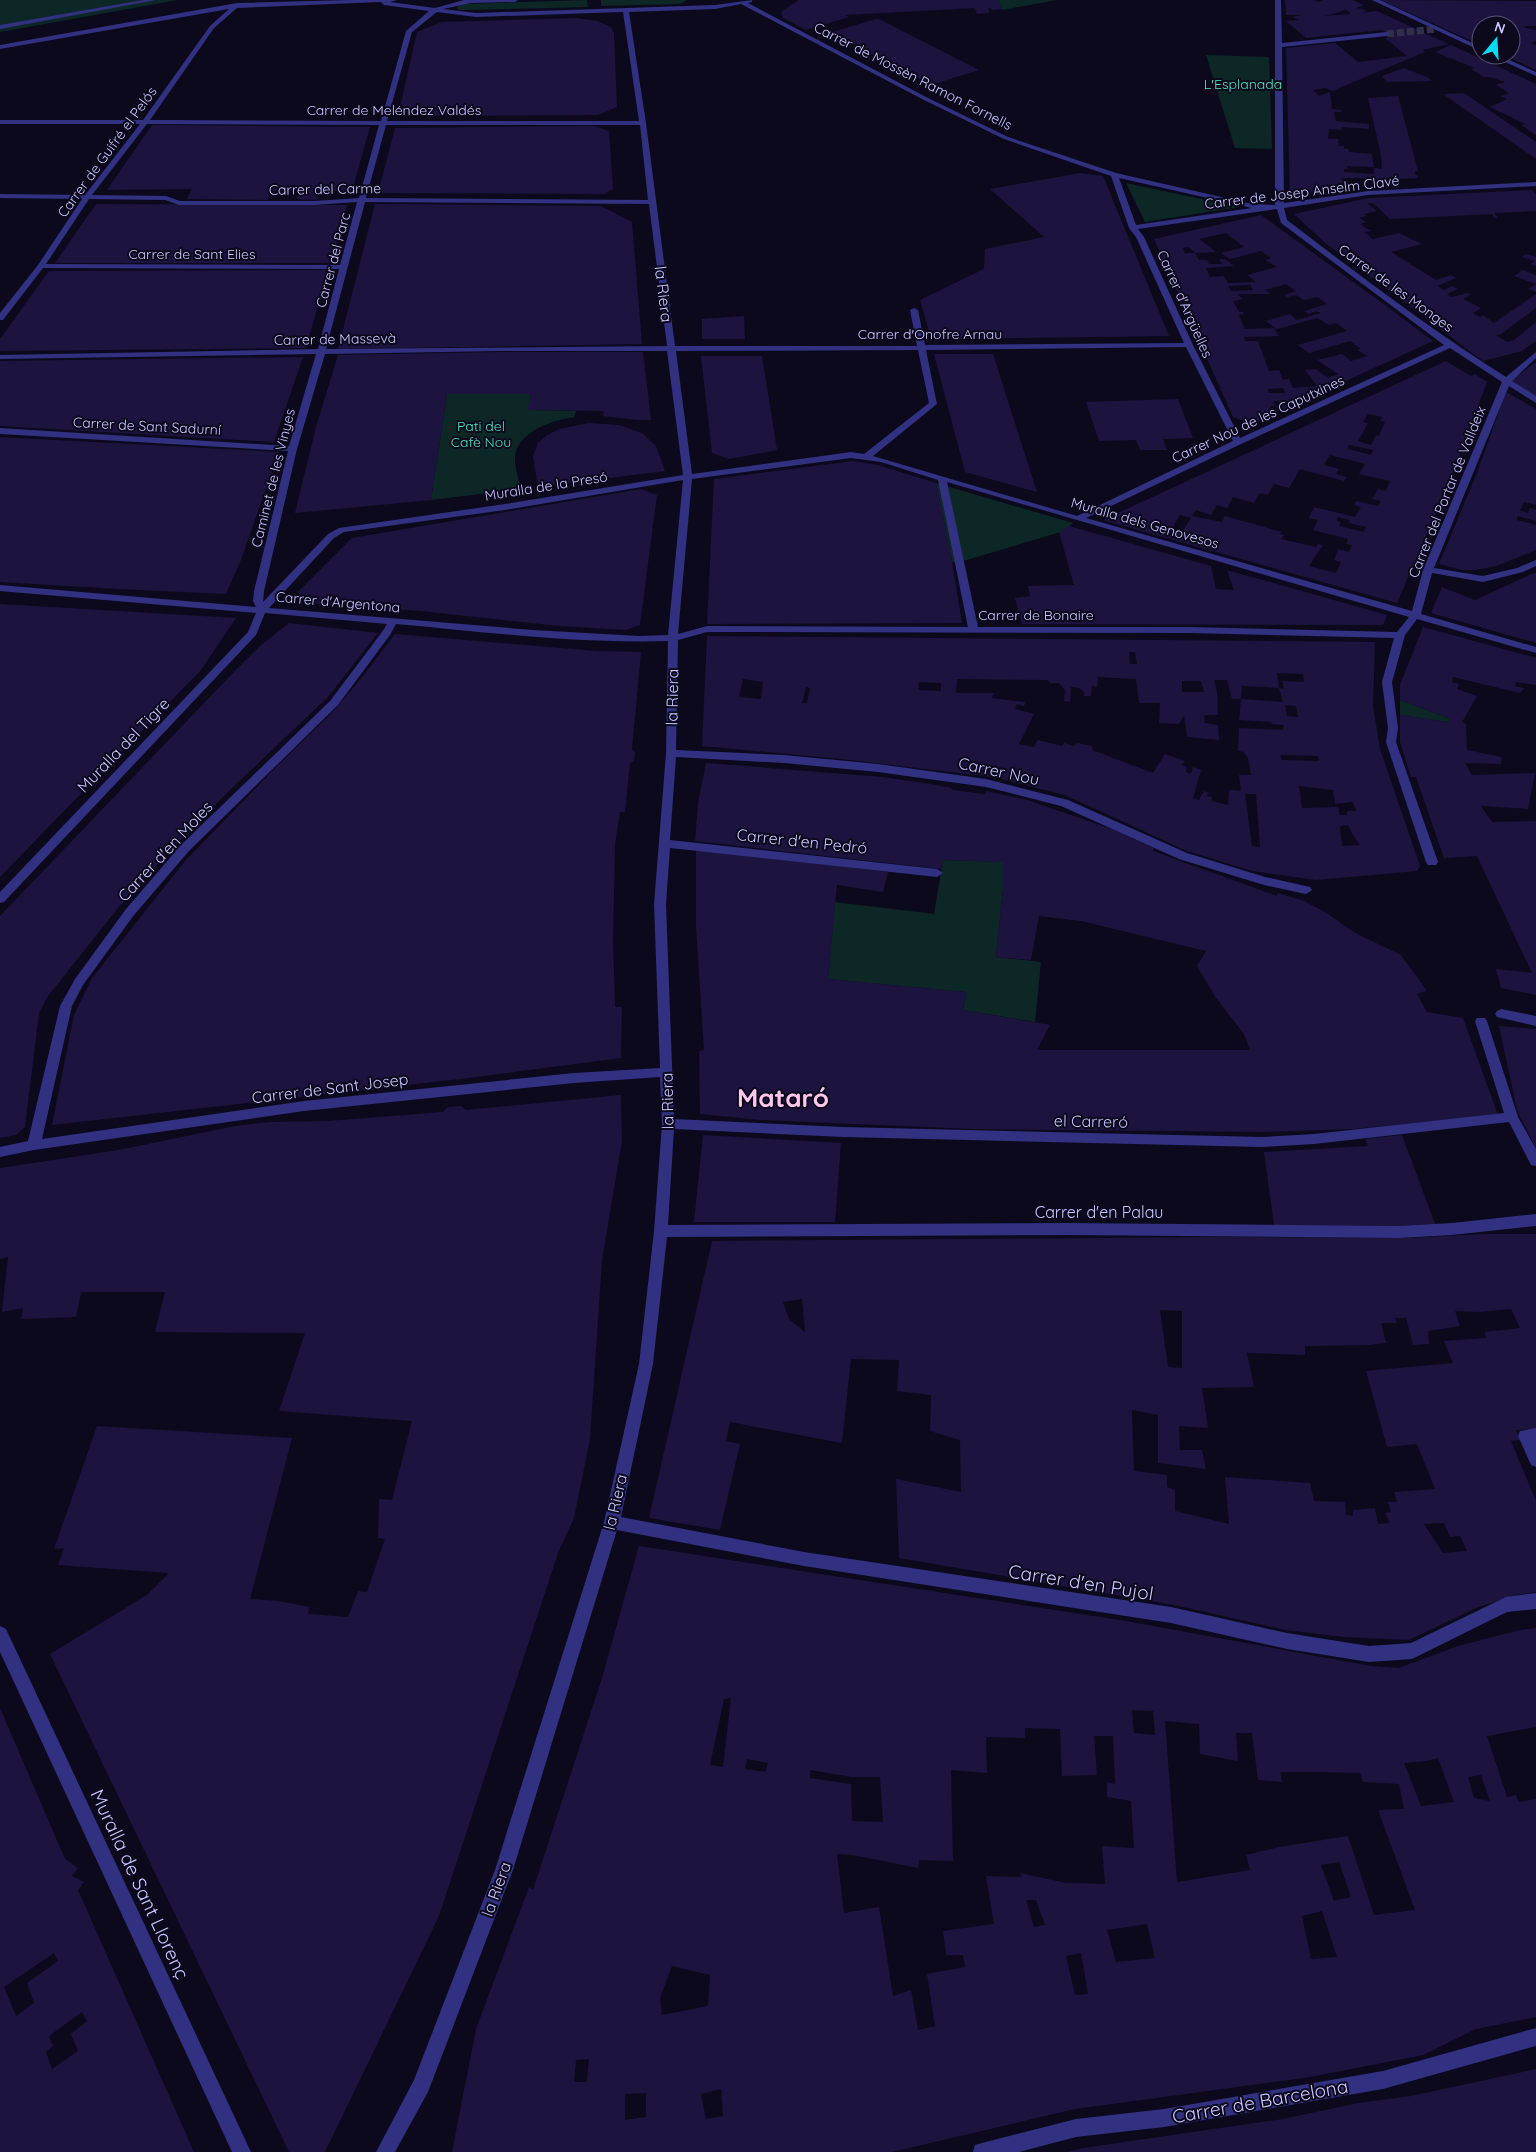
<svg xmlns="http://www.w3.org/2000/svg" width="1536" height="2152" viewBox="0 0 1536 2152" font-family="Quicksand,sans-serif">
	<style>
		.green { fill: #0c2726 }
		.building { fill: #1c143f; fill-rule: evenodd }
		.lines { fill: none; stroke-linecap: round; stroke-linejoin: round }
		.minor-tunnel { stroke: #322f4a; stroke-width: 7; stroke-dasharray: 7 3; stroke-linecap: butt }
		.minor { fill: #313081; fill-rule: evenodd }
		.labels { text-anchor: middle; stroke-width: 4; stroke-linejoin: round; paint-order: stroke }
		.far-street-label { font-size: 14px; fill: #cbc5ff; stroke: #0c091d }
		.far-park-label { font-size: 14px; fill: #47eabe; stroke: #0c091d }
		.street-label { font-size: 16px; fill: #cbc5ff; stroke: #0c091d }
		.near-street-label { font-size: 19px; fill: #cbc5ff; stroke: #0c091d }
		.town-label { font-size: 26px; font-weight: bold; fill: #ffc7ec; stroke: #0c091d }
	</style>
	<rect width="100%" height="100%" fill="#0c091d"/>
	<path class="green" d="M0 0H178L0 32Z
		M587 0 588 7 464 10H458L457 7 463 4Z
		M601 0H687L680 4 601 6Z
		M998 0H1057L1002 10Z
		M1206 55 1269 57 1272 149 1235 148Z
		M1126 183 1239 207 1145 222Z
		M447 394H530L529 410 576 411 574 417C553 420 515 432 515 459 515 469 519 480 521 489L431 500Z
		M936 483 1073 523 1064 531 967 560 952 562Z
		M1400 700 1451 719 1448 722 1400 715Z
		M943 860 1003 862V889L996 957 1041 962 1035 1022 963 1010 966 992 828 979 835 902 934 914Z"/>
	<path class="building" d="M799 0H998L1002 9 992 10 991 8H988L989 13 977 14 975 8 845 15 849 17 806 30 783 18 781 12Z
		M1285 0H1313L1319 2 1323 0H1353L1364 5 1356 8 1366 10 1362 13 1377 11 1448 44 1423 50 1425 52 1332 91 1326 88 1313 90 1319 96 1330 92 1332 109 1341 110V112H1334L1336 121 1369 124V129L1341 127 1342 130 1329 129 1328 139H1338L1339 146H1344V149H1348L1349 152 1372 154 1374 167 1347 166 1348 169H1344V172L1374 174V168L1382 169 1381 155 1368 98 1398 96 1418 171H1415V174L1418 176V178L1374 180V178H1342L1343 184 1339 185 1340 187 1335 188 1334 186 1321 189V190L1290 196 1286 48 1335 43 1358 62 1407 56 1385 38H1391L1382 30 1306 38 1286 21 1299 20 1292 17 1301 15H1286ZM1346 10 1351 14 1325 16Z
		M1381 0 1536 1V26H1524L1525 28 1536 30V41L1531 43 1536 45V70L1504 55H1511V25H1481V45Z
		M576 18 597 21 611 27 614 33 617 107 598 115 398 116 417 32 442 22Z
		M876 19 881 20 979 70 934 84 928 83 849 43 832 32Z
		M1451 45 1536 84V135L1521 125 1525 124 1490 107 1507 99 1500 96 1509 93 1496 85 1505 82 1490 77H1484L1471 69 1475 68 1435 52Z
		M1404 68 1429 78 1432 81 1387 82 1382 76Z
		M1464 93 1536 142V159L1443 94Z
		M152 125 370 127 352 191H320L317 200 297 199 301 191H271L268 200 187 199 192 189 107 190Z
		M594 126 609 131 613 189 604 194 378 193 395 128Z
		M1080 173 1103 176 1169 336 931 339 920 300 984 269 985 249 1044 237 990 189Z
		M1532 190 1536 195V211L1494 213 1498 218H1494L1492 214 1390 219 1373 203 1368 204 1377 211 1364 214 1366 216 1359 218 1366 222 1360 224 1371 231 1364 232 1373 239 1399 233 1422 244 1391 252 1436 280 1451 275 1456 278 1437 286 1444 290 1452 286 1458 289 1447 294 1451 297 1468 293 1470 295 1463 299 1481 308 1473 313 1480 317 1483 315 1494 323 1536 294V308L1501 334 1496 335 1507 342 1514 340 1536 322V341L1522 351 1483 361 1324 242 1294 214 1369 198Z
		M96 204 347 205 331 263H55Z
		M375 204 601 206 632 222 642 344 338 349Z
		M1261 215 1389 308 1433 341 1280 411 1275 406H1288L1286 401H1275L1273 402 1275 406H1271L1270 411 1273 415 1252 424 1233 417 1154 239ZM1226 233 1244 247 1221 253 1230 259 1261 251 1271 258 1265 260 1277 267 1247 275 1256 282 1228 283 1224 276 1210 277 1206 268 1234 266 1225 259H1219L1222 264H1209L1207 260H1199L1195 253H1185L1183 248 1188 247 1195 253 1216 252 1199 239ZM1286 284 1296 291 1284 295 1287 297 1296 295 1304 300 1317 297 1327 304 1304 311 1309 314 1316 311 1321 313 1297 320 1290 314 1266 321 1277 329 1317 318 1329 325 1336 323 1347 331 1298 345 1309 353 1350 341 1361 349 1357 350 1367 356 1351 361 1342 354 1317 360 1338 374 1328 378 1315 369 1305 370 1317 386 1293 388 1289 379 1283 380 1279 370 1269 371 1258 341H1245L1244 337 1279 336 1274 328 1245 329 1239 315 1244 314 1243 312H1239L1233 301 1243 299 1237 294H1271L1265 290ZM1250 285 1253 290 1231 291 1228 286ZM1283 388 1285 393H1269L1267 389Z
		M1526 254 1536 257V266L1530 264 1535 261 1522 257Z
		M328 270 306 348 0 351V339L49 271Z
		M1523 270 1536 275V292L1528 289 1536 284 1514 276Z
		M744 316 745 339H702V319Z
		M501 352H643L651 420H638L603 416 604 411 528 410 530 394H447L431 500 295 513 316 427 338 355Z
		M934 354H993L1037 492 965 472Z
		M701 356H762L777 450 729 459 712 453Z
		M303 357 274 442 0 426V361Z
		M1446 361 1471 376 1475 374 1487 382 1452 476 1397 603 1103 520ZM1368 414 1382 417 1380 421 1385 422 1379 436 1376 435 1371 445 1358 441 1368 423 1363 422ZM1349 445 1359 447 1373 450 1371 455 1347 449ZM1330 455 1365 464 1359 474 1390 481 1386 491 1378 489 1372 499 1381 501 1378 506 1356 501 1354 505 1361 507 1355 517 1314 507 1309 518 1318 520 1313 530 1348 539 1346 544 1352 545 1349 552 1338 549 1334 560 1341 562 1336 573 1309 566 1323 545 1318 544 1316 547 1281 539 1284 535 1280 534 1282 532 1225 516 1222 522 1192 516 1196 510 1211 515 1217 505 1227 508 1233 497 1254 503 1260 493 1268 495 1274 484 1289 488 1300 469 1344 481 1347 477 1336 474 1339 469 1324 465ZM1180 515 1191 518 1181 533 1171 530ZM1338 517 1350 520 1349 523 1366 527 1364 532 1339 526 1341 522 1337 521Z
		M1536 362V397L1509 382Z
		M1506 392 1536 409V505L1524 502 1520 511 1528 513 1530 508 1536 510V521L1518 516 1517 520 1536 525V550L1496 566 1476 570H1462L1439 564 1477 473Z
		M1178 399 1193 438 1163 439 1167 450H1140L1136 440 1099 441 1086 402Z
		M588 423 619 425 642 433 656 446 665 471 538 487 533 457 538 443 547 435 560 429Z
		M0 437 279 452 241 560 226 594 120 589 0 582Z
		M853 461 878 465 936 483 952 562 962 623 707 624 714 479Z
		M641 489 657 495 640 625 626 630 559 626 422 611 305 603 298 592 352 538Z
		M1069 526 1211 566 1216 589 1234 590 1227 570 1387 615 1383 625 1022 624 1015 598 1030 596 1028 586 1074 585 1059 532Z
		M1536 572V643L1431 613 1442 587 1475 600Z
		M0 604 236 618 201 670 0 877Z
		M289 623 378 633 328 697 232 788 160 861 118 908 48 996 39 1013 25 1127 16 1135 0 1138V916L231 675 259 647Z
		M1423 627 1536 658V685L1516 682 1515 686 1524 688 1520 693 1453 677 1452 682 1459 684 1457 689 1477 696 1462 722 1466 724 1467 750 1502 757 1501 764 1465 763 1472 775 1535 773 1528 809 1481 806 1492 822 1536 821V995L1501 988 1496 969 1532 973 1477 856 1444 858 1416 777H1411L1400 742V715L1448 722 1451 719 1400 700V685Z
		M395 634 596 651 641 652 632 749 635 752 634 761 630 763 625 812H620L615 844 613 941 615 1007H622L621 1058 469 1078 52 1125 74 1015 92 978 185 861 279 764 332 713 363 676Z
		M707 636 1375 642 1373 706 1380 749 1420 866 1417 871 1316 880 1252 871 1187 851 1065 795 993 777 842 759 702 746ZM1129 652H1135L1137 664H1130ZM1277 673 1303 674 1304 682 1282 681 1284 689 1279 688 1283 702 1241 699 1239 720 1272 722 1271 724 1284 725 1283 730 1239 728 1238 751 1244 752 1248 758 1251 775H1239L1241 791 1229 790 1228 805 1211 801 1212 797 1206 796 1209 793 1204 791 1199 800 1193 798 1201 770 1193 767 1191 774 1186 772V766L1181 765 1185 761 1165 754 1153 773 1092 750 1093 746 1077 743 1074 746 1064 743 1062 746 1038 740 1034 747 1019 744 1034 714 1015 709 1017 704 1024 706 1025 702 992 698 994 693H956L957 679 1047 680 1050 683H1059L1065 690 1064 701 1070 702 1071 687 1079 688 1084 692V696H1091L1092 686 1097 687 1098 677 1136 679 1139 703H1160L1159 723 1179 724 1184 715 1187 737 1219 740 1218 725 1205 723 1204 715H1218L1217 691 1214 680H1227L1232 699H1241L1242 686 1279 688ZM743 679 763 682 761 699 739 697ZM1182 681H1201L1204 692H1182ZM919 682 941 683V691L918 690ZM806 687 810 688 807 703H802ZM1285 705 1296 706 1298 717 1287 716ZM1280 755 1318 756 1319 761 1282 760ZM1299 786 1333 790 1335 804 1352 802 1357 811H1347V815H1339V807L1302 808ZM1245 794H1256L1260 847 1252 846ZM1348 825 1352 833 1360 845 1342 846 1340 826Z
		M706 763 882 777 931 784 951 788 952 790 985 794 986 791 1027 800 1109 828 1154 848 1153 851 1277 896 1278 893 1304 901 1325 912 1355 933 1401 955 1427 991 1417 994 1427 1012 1463 1018 1498 1115 1353 1129 1261 1132 972 1129 761 1120 700 1114 699 1051 704 1050 696 926V848L888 872 883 892 837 885 828 979 966 992 963 1010 1050 1025 1037 1050H1250L1244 1034 1216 998 1197 966 1206 951 1081 921 1039 916 1031 960 996 957 1003 889V862L943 860 941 869 695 841 698 803Z
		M1499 1026 1536 1029V1149L1517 1110Z
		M621 1095 622 1141 602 1260 590 1439 574 1518 558 1553 439 1916 325 2152H289L50 1654 147 1595 169 1573 58 1565 64 1548 54 1549 97 1426 292 1438 250 1599 279 1601 309 1607 308 1614 348 1617 358 1591 367 1592 385 1539 378 1538 379 1499 392 1500 412 1421 279 1411 305 1333 155 1332 165 1292H81L76 1317 21 1319 23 1308 2 1312 8 1257 0 1259V1168L119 1150 235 1126 270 1122 328 1121 443 1112 448 1107 461 1106 466 1110Z
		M703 1135 841 1143 835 1222H694Z
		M1402 1135 1435 1224 1399 1226 1274 1225 1264 1152 1368 1146 1365 1139Z
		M1486 1234H1536V1429L1516 1430 1520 1440 1511 1441 1536 1501V1592L1516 1595 1478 1607 1409 1640 1344 1637 1286 1630 1174 1605 899 1558 896 1479 961 1492 960 1440 930 1431 931 1395 897 1391 899 1360 851 1359 842 1443 730 1422 726 1441 740 1444 720 1530 649 1518 712 1241 1224 1237 1406 1238ZM802 1299 805 1332 789 1319 783 1302ZM1511 1309 1520 1328 1485 1332 1486 1338 1444 1341 1453 1363 1366 1371 1387 1447 1417 1444 1435 1489 1394 1492 1397 1502H1388L1391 1512 1385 1513 1390 1523 1378 1524 1375 1508 1353 1510V1516L1346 1515 1345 1502 1314 1501 1310 1483 1225 1477 1229 1524 1175 1511V1490L1167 1487V1475L1134 1471 1132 1410 1158 1415V1463L1206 1469 1202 1450H1180L1179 1426 1208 1428 1202 1388 1254 1387 1247 1353 1305 1355V1346L1370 1345 1386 1343 1381 1323H1397L1395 1318H1406L1413 1345 1429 1344 1428 1331 1460 1326 1455 1311 1479 1312ZM1160 1310 1182 1311V1368L1168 1367ZM1444 1523 1450 1537 1460 1536 1467 1551 1443 1553 1424 1524Z
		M639 1546 1126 1621 1371 1666 1399 1668 1458 1646 1520 1630 1536 1628V1727L1487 1736 1507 1797 1516 1795 1519 1802 1536 1799V2017L1476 2029 1423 2055 1310 2077 1075 2109 892 2152H452L476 2029 529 1887 533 1890 602 1678ZM731 1698 723 1767 710 1765 724 1699ZM1132 1710 1153 1711 1155 1735 1134 1733ZM1165 1721 1199 1724 1200 1754 1238 1761 1236 1733H1252L1258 1780 1282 1782 1280 1772H1321L1360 1773 1363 1782 1399 1784 1404 1809 1378 1810 1415 1910 1374 1915 1348 1836 1279 1847 1246 1855 1250 1870 1177 1882ZM1025 1728 1060 1729 1062 1776 1097 1775 1094 1736H1113L1115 1784 1107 1782V1797L1131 1801 1134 1848 1102 1846 1105 1884 1066 1883 1020 1873 1022 1877 986 1876 994 1924 943 1931 946 1955H963L965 1967 927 1974 935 2026 918 2030 911 1990 893 1996 879 1907 844 1913 837 1854 853 1855 918 1868 919 1860 953 1861 951 1770 987 1773 986 1737 1025 1738ZM1438 1758 1454 1802 1421 1806 1404 1763 1426 1761ZM747 1759 768 1763 765 1772 745 1769ZM810 1770 852 1777H880L883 1822 852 1821 851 1784 810 1778ZM1481 1775 1490 1801 1474 1798 1468 1777ZM1339 1862 1351 1897 1334 1901 1321 1865ZM1026 1900H1036L1045 1925 1034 1927ZM1322 1911 1337 1957 1311 1959 1302 1916ZM1147 1924 1155 1958 1116 1962 1107 1930ZM1081 1953 1088 1994 1075 1995 1066 1956ZM672 1966 710 1975 708 2006 662 2015 660 1998ZM589 2059 587 2082H574L576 2060ZM721 2089 723 2116 706 2119 701 2094ZM646 2093V2117L625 2120V2094Z
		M0 1708 65 1859 78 1868 72 1876 84 1882 78 1890 194 2152H0ZM54 1953 58 1961 27 1983 34 2003 16 2016 4 1987ZM82 2012 87 2021 71 2034 78 2051 52 2069 46 2052 53 2046 49 2036Z
		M1536 2069V2152H1068L1083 2148 1283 2119 1358 2103 1411 2096Z"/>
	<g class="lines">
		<path class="minor-tunnel" d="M1387 34 1436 29"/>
		<path class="minor" d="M143 0H156L0 29V25Z
			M349 0H397L390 2 435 8 464 0H518L515 2 471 3 443 9 476 13 715 5 752 0V2L748 3 928 98 1008 137 1116 173 1252 204 1275 205V0H1281L1282 43 1387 32 1390 34 1387 36 1282 47 1284 203 1368 191 1536 182V186L1368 195 1284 208 1287 220C1359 275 1430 329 1506 377L1536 352V358L1512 381 1536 396V403L1509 386 1434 568 1483 576 1517 568 1536 560V566L1523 572 1483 582 1432 573 1421 614 1536 647V653L1417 619 1405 635 1392 682 1398 728 1396 742 1438 862 1436 865H1428L1426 862 1386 742 1388 728 1382 682 1394 638 1189 633 707 632 678 640 676 750 784 755 878 764 986 779 1068 800 1187 853 1265 877 1310 887 1312 890 1306 894 1264 885 1179 859 1061 806 986 787 878 772 784 763 676 757 670 840 937 869 943 873 937 877 670 848 666 904 674 1119 843 1127 1262 1137 1314 1134 1504 1113 1475 1021 1477 1018H1485L1487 1021 1518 1117 1536 1149V1166L1531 1165 1509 1122 1314 1144 1262 1147 843 1137 674 1129 668 1225 1066 1223 1399 1226 1452 1223 1536 1214V1226L1452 1235 1399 1238 1066 1235 667 1237 653 1364 621 1517 804 1552 1171 1607 1287 1633 1369 1646 1411 1643 1506 1597 1536 1593V1609L1507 1612 1412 1659 1369 1662 1287 1649 1171 1623 804 1566 617 1530 513 1870 428 2092 395 2152H376L414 2080 495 1870 604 1522 639 1364 654 1231 662 1124 660 1077 574 1083 304 1111 34 1150 0 1157V1147L28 1141 60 1006 75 979 126 909 181 845 330 701 382 632 387 624 265 613 256 635 4 902 0 903V892L248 632 256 613 0 591V585L256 607 253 601 254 591 288 451 0 434V428L289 446 316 354 0 359V355L318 349 339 269 43 268 3 320H0V313L38 265 82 199 0 198V194L85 195 140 124H0V120H143L210 26 229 9 0 49V45L237 3ZM381 2 384 5 429 11 406 31 381 121 150 120 214 28 237 8ZM741 4 924 100 1004 139 1111 176 1129 228 1136 237 1184 343 925 345 918 310 914 308 910 310 917 346H675L646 123 629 12 715 9ZM437 12 476 17 623 12 639 121H387L412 32ZM147 124 379 125 359 198 314 201H180L166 196 92 195ZM386 125H640L648 200 366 198ZM1119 178 1252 208 1136 225ZM89 199 165 200 179 205H314L357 202 340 265 46 264ZM365 202 649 204 667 346 326 349ZM1277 209 1281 223 1444 345 1240 438 1193 345 1144 237 1138 229ZM1186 347 1233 441 1077 516 873 456 937 404 926 350ZM1450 348 1502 382 1423 570 1412 611 1086 518 1241 444ZM918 350 929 403 864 454 851 452 692 474 676 351ZM501 351H667L683 475 505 504 339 528 328 534 263 602 264 591 297 449 325 354ZM851 458 881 462 938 480 968 627 707 626 678 634 692 479ZM683 480 668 635 639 636 533 630 269 608 334 538 344 532 505 510ZM947 482 1409 617 1397 632 1189 627H978ZM396 624C486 632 578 644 668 641L666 753 654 904 660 1068 574 1073 304 1101 42 1139 72 1006 83 985 134 915 189 851 338 705 390 635Z
			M1372 0H1380L1481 47V51Z
			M1490 55H1498L1536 72V76Z
			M1501 1009 1536 1016V1026L1497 1017 1495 1014 1497 1011Z
			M1536 1428V1467L1531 1465 1518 1436 1520 1431Z
			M0 1626 6 1629 251 2152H232L0 1652Z
			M1536 2028V2046L1383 2089 1164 2127 1076 2137 1019 2152H973L975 2145 982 2143 1076 2119 1164 2109 1383 2071Z"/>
	</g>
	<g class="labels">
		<g class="far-street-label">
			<text transform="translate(913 76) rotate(27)" y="5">Carrer de Mossèn Ramon Fornells</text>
			<text x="394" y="115">Carrer de Meléndez Valdés</text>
			<text transform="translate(107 152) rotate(-54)" y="5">Carrer de Guifré el Pelós</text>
			<text transform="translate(325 189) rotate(-1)" y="5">Carrer del Carme</text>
			<text transform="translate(1302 192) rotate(-7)" y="5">Carrer de Josep Anselm Clavé</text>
			<text x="192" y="259">Carrer de Sant Elies</text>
			<text transform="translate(333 260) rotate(-75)" y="5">Carrer del Parc</text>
			<text transform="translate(1396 288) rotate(36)" y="5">Carrer de les Monges</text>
			<text transform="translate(1185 304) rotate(66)" y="5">Carrer d'Argüelles</text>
			<text x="930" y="339">Carrer d'Onofre Arnau</text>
			<text transform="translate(335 339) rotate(-1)" y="5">Carrer de Massevà</text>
			<text transform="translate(1258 419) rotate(-25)" y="5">Carrer Nou de les Caputxines</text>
			<text transform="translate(147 426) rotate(3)" y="5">Carrer de Sant Sadurní</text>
			<text transform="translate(273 478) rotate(-76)" y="5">Caminet de les Vinyes</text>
			<text transform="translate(546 486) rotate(-9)" y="5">Muralla de la Presó</text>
			<text transform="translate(1447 492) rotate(-68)" y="5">Carrer del Portar de Valldeix</text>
			<text transform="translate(1145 523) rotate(16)" y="5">Muralla dels Genovesos</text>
			<text transform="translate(338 602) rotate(5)" y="5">Carrer d'Argentona</text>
			<text x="1036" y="620">Carrer de Bonaire</text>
		</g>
		<g class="far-park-label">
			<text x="1243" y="89">L'Esplanada</text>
			<text x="481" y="431">Pati del<tspan x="481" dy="16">Cafè Nou</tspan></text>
		</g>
		<g class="street-label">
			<text transform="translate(664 294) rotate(83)" y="6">la Riera</text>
			<text transform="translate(672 697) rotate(-89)" y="6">la Riera</text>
			<text transform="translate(123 745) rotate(-46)" y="6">Muralla del Tigre</text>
			<text transform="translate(999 771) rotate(12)" y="6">Carrer Nou</text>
			<text transform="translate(802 841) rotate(6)" y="6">Carrer d'en Pedró</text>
			<text transform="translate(165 851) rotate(-47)" y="6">Carrer d'en Moles</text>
			<text transform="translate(330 1088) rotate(-7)" y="6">Carrer de Sant Josep</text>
			<text transform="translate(667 1101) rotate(-91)" y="6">la Riera</text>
			<text transform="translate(1091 1121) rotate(1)" y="6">el Carreró</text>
			<text x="1099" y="1218">Carrer d'en Palau</text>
			<text transform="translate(615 1502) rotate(-77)" y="6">la Riera</text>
			<text transform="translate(496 1889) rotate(-70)" y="6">la Riera</text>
		</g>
		<g class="near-street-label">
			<text transform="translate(1081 1582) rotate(9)" y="7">Carrer d'en Pujol</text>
			<text transform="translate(140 1884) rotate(65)" y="7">Muralla de Sant Llorenç</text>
			<text transform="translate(1260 2101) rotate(-10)" y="7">Carrer de Barcelona</text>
		</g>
		<g class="town-label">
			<text x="783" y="1107">Mataró</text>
		</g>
	</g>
	<g transform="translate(1496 40) rotate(18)"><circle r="24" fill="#0c091d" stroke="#585477"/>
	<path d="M0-4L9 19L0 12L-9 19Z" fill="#00ddf0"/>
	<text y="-8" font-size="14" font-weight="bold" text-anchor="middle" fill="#cbc5ff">N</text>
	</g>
</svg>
